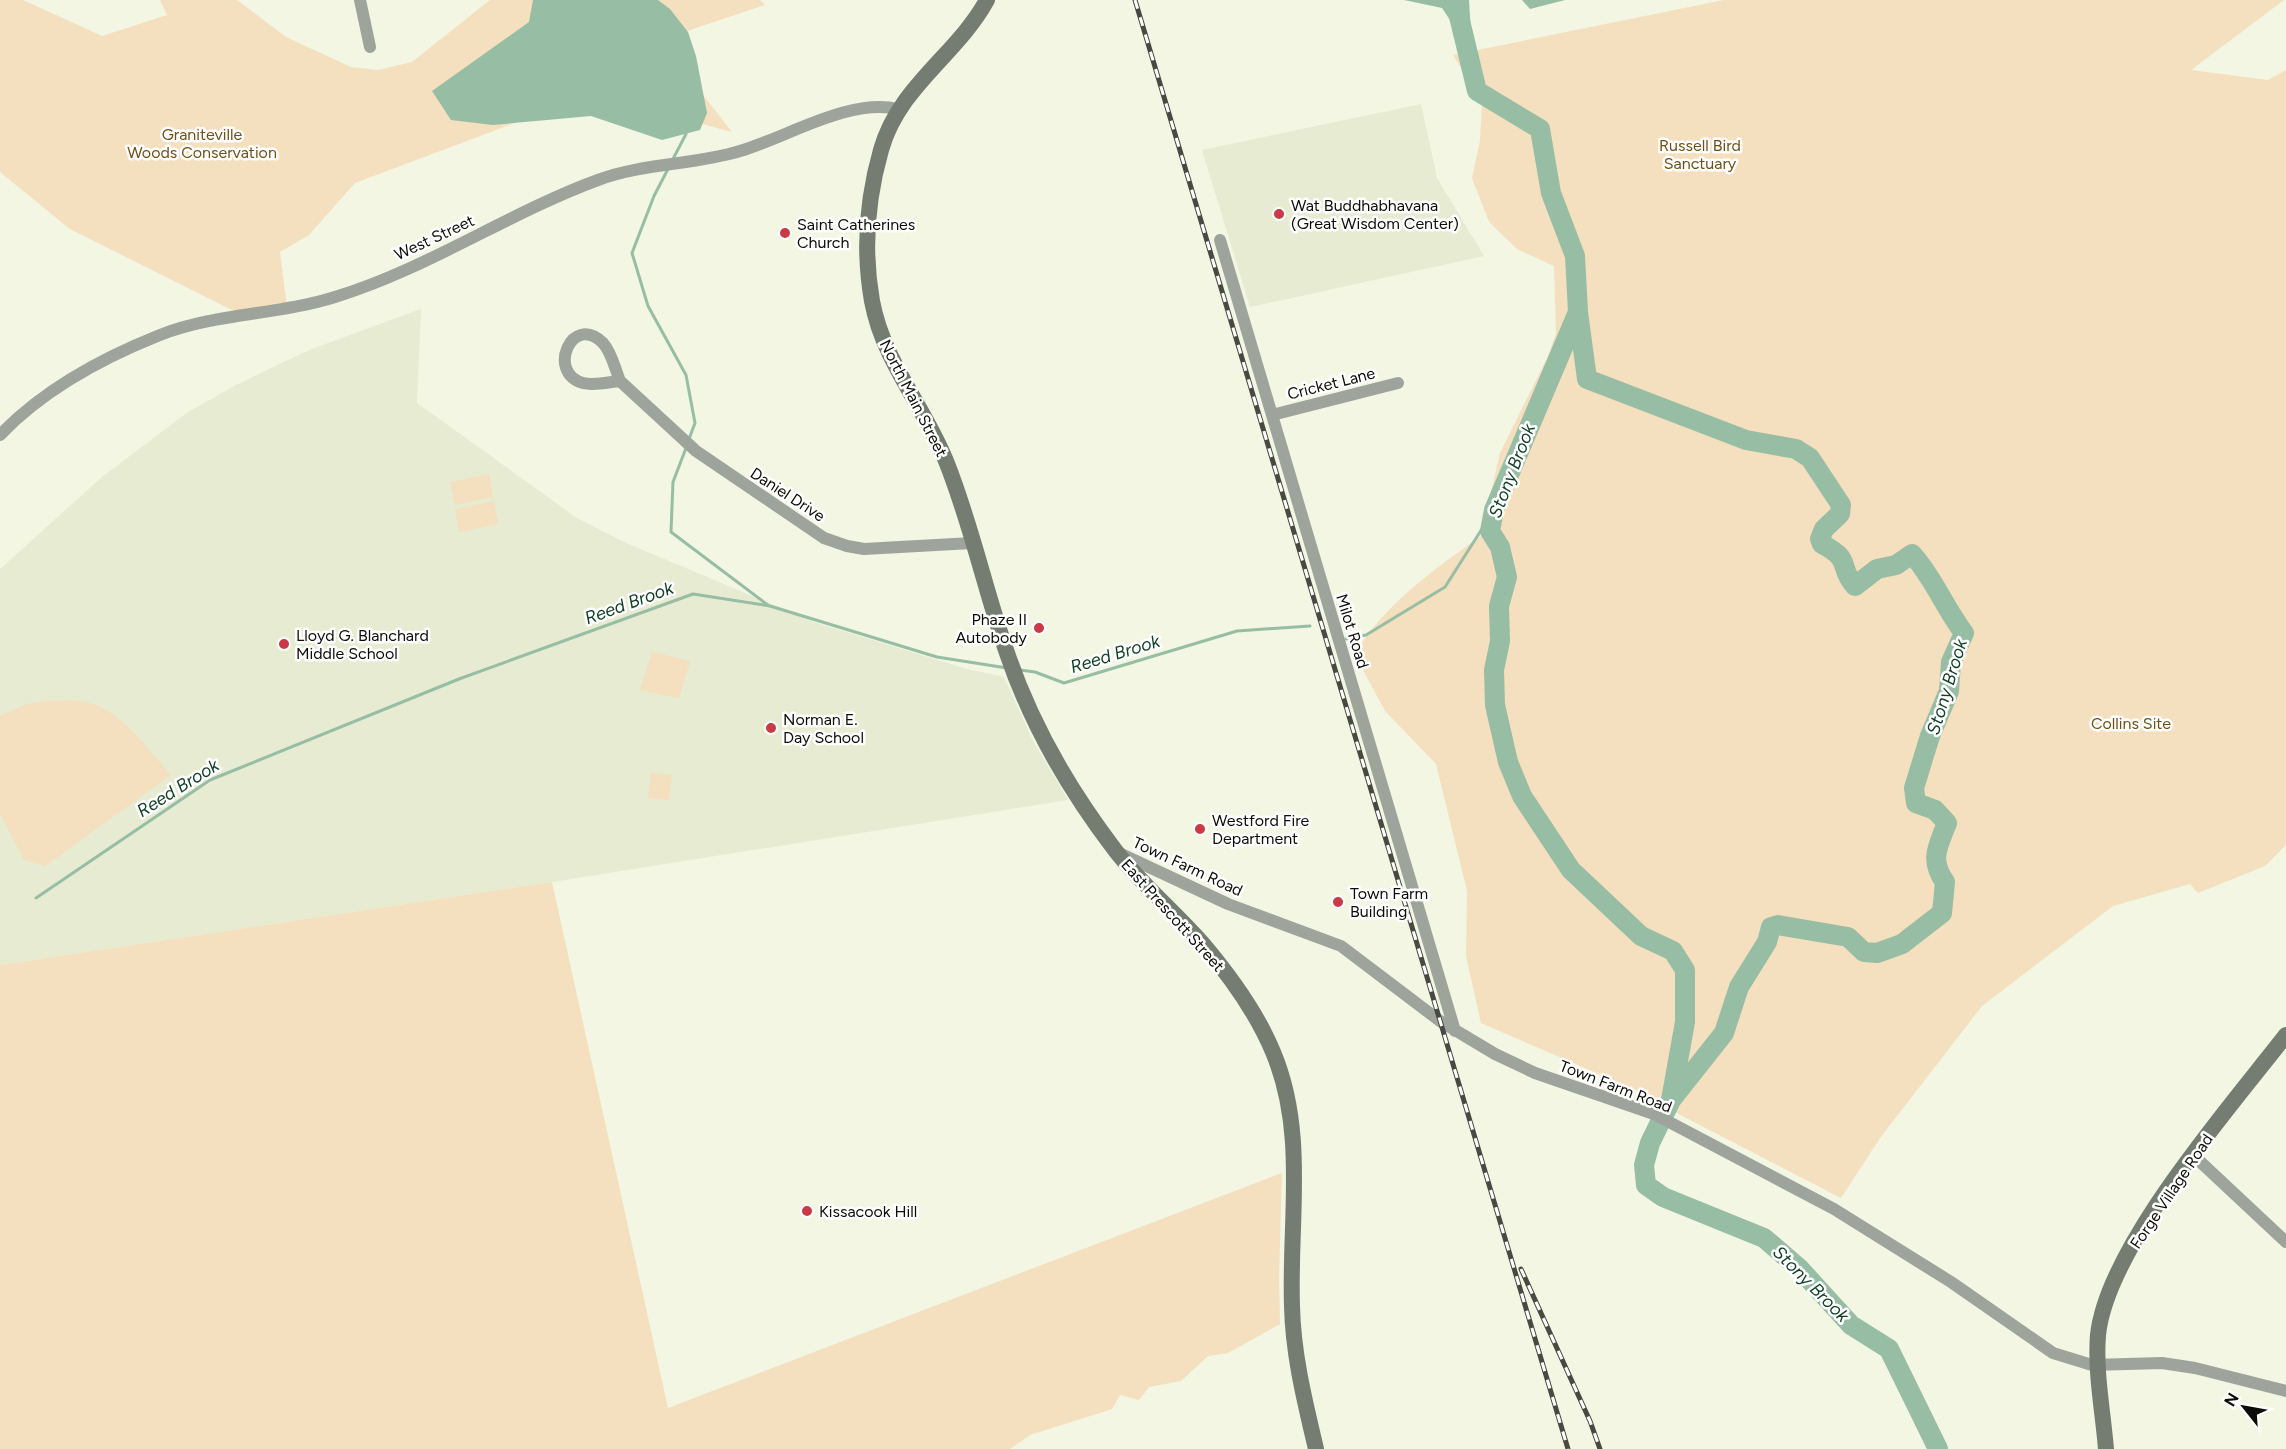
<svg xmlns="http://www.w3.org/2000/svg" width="2286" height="1449" viewBox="0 0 2286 1449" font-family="Figtree,sans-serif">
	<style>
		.built { fill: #e6ebd1 }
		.green { fill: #f4dfbe }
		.water { fill: #97bea4 }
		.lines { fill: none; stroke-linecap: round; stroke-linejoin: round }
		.stream { stroke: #97bea4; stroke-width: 3 }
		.river { stroke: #97bea4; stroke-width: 20 }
		.minor { stroke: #9ea39c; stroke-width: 12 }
		.secondary { stroke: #757c72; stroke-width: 16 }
		.rail-casing { stroke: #484a41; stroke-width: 5 }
		.rail { stroke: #fff; stroke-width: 3; stroke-dasharray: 9; stroke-linecap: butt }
		.poi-dot { fill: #ca3a46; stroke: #fff; stroke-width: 2 }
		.labels { text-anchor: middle; stroke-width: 5; stroke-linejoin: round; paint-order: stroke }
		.park-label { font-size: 16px; fill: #715014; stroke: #fff }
		.poi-label { font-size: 16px; fill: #0c0d07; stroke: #fff; text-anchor: start }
		.street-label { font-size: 16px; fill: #0c0d07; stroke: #fff }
		.water-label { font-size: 18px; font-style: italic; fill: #0f3f25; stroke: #fff }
	</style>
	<rect width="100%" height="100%" fill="#f2f6e3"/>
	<path class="built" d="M1421 104 1437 178 1484 256 1250 307 1202 150Z
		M421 309 417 403 577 518 624 542 814 622 967 669 1004 677 1032 739 1068 800 552 882 0 965V569L102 477 188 412 236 385 309 350Z"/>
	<path class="green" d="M0 0H23L102 36 167 15 160 0H237L286 37 351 67 378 70 412 62 490 0H760L765 5 660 40 732 132 592 94 355 183 309 235 280 252 287 308 244 316 70 229 0 172Z
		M1724 0H2284L2191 70 2268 80 2286 70V845L2265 866 2198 893 2190 884 2113 906 1982 1006 1880 1138 1841 1198 1667 1108 1668 1104 1481 1023 1466 956 1467 891 1436 764 1385 711 1355 655C1381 606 1438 567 1481 536L1500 453 1548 356 1556 333 1554 266 1517 249 1489 222 1472 178 1480 141 1483 84 1465 74 1453 55Z
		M489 474 493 497 455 505 450 482Z
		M494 501 498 524 459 532 455 509Z
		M652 652 690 661 679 698 640 690Z
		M47 701C61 701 75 699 89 703 123 712 148 750 171 775L45 866 24 860 0 813V716L27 704Z
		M651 773 672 775 669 800 648 798Z
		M552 882 668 1408 1282 1173 1279 1277 1280 1324 1228 1353 1208 1356 1181 1381 1149 1387 1139 1400 1120 1395 1112 1409 1030 1435 1010 1449H0V965Z"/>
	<path class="water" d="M533 0H658L670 9 688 32 696 56 707 113 700 130 662 140 591 116 493 125 451 120 432 91 529 22Z
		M1404 0H1469L1471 33 1460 35 1442 8Z
		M1522 0H1565L1530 9Z"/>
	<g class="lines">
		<path class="stream" d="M673 159 686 134
			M669 167 654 196 632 253 648 306 686 375 695 423 689 439
			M686 448 673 482 671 532 769 606
			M1346 639 1366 635 1445 587 1494 510
			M1020 670 1035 672 1064 683 1237 631 1310 626
			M36 898 210 780 459 679 693 594 770 606 937 657 1007 668"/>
		<path class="river" d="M1455 0 1477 91 1540 129 1551 193 1575 256 1578 312 1494 510 1490 531 1500 547 1507 577 1499 606 1500 641 1494 670 1495 705 1508 762 1522 796 1571 870 1641 936 1673 951 1685 970V1022L1671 1100 1650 1143 1644 1165 1646 1185 1663 1197 1764 1238 1799 1268 1851 1325 1889 1349 1938 1449
			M1578 312 1587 379 1746 440 1796 449 1810 458 1841 505 1840 514 1824 529 1820 539 1822 544C1854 561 1837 566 1855 586L1877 569 1896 565 1912 554C1933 577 1945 608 1964 633L1951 662 1949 691 1930 736 1914 788 1916 803 1935 810 1947 823C1938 846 1929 860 1945 882L1942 913 1902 944 1877 953 1864 952 1848 937 1778 925 1771 927 1767 942 1739 987 1724 1033 1671 1100"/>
		<path class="minor" d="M360 0 370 47
			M1220 240 1455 1031
			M620 381C615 369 612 353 603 343 572 312 546 373 583 383 594 386 609 382 620 381L696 451 824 538 847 546 864 549 972 543
			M1272 415 1398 383
			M0 435C43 390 102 358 160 335 216 313 278 315 335 297 427 269 508 213 598 180 644 163 694 165 740 151 788 137 848 98 898 109
			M1119 853 1228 904 1341 946 1440 1021 1495 1054 1535 1073 1654 1114 1834 1209 1951 1282 2053 1353 2092 1365 2162 1363 2195 1368 2286 1391
			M2193 1155 2286 1242"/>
		<path class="secondary" d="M987 0C957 55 899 86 881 150 867 199 863 250 872 301 883 361 924 406 946 461 971 523 985 590 1007 653 1031 724 1070 791 1115 850 1141 884 1175 912 1203 944 1230 976 1257 1013 1273 1052 1307 1132 1289 1221 1292 1306 1293 1355 1305 1402 1316 1449
			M2106 1449C2103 1412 2095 1372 2098 1335 2107 1247 2231 1106 2286 1035"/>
		<g class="rail-casing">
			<path id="rail" d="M1135 0 1568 1449
				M1521 1269 1590 1421 1600 1449"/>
		</g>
		<use href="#rail" class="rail"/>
	</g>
	<g class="poi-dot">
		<circle cx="1279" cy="214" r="6"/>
		<circle cx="785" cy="233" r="6"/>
		<circle cx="1039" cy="628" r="6"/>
		<circle cx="284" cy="644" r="6"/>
		<circle cx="771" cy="728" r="6"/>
		<circle cx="1200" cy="829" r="6"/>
		<circle cx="1338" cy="902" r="6"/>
		<circle cx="807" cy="1211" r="6"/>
	</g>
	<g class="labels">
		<g class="park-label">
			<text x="202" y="140">Graniteville<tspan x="202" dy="18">Woods Conservation</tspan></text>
			<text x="1700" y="151">Russell Bird<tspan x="1700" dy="18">Sanctuary</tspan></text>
			<text x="2131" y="729">Collins Site</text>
		</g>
		<g class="poi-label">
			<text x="1291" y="211">Wat Buddhabhavana<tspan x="1291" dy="18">(Great Wisdom Center)</tspan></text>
			<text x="797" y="230">Saint Catherines<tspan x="797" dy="18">Church</tspan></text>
			<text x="1027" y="625" text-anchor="end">Phaze II<tspan x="1027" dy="18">Autobody</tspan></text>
			<text x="296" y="641">Lloyd G. Blanchard<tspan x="296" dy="18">Middle School</tspan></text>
			<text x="783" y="725">Norman E.<tspan x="783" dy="18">Day School</tspan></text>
			<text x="1212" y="826">Westford Fire<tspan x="1212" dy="18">Department</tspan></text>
			<text x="1350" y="899">Town Farm<tspan x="1350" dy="18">Building</tspan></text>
			<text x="819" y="1217">Kissacook Hill</text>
		</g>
		<g class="street-label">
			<text transform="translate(434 237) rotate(-25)" y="6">West Street</text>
			<text transform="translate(1331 383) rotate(-14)" y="6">Cricket Lane</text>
			<text transform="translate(914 398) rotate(63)" y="6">North Main Street</text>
			<text transform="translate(788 494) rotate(33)" y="6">Daniel Drive</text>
			<text transform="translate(1353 631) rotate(73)" y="6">Milot Road</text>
			<text transform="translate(1188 866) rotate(25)" y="6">Town Farm Road</text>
			<text transform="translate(1173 915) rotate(48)" y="6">East Prescott Street</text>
			<text transform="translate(1616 1086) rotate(21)" y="6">Town Farm Road</text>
			<text transform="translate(2171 1191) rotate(-56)" y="6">Forge Village Road</text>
		</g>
		<g class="water-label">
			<text transform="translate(1512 471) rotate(-69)" y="6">Stony Brook</text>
			<text transform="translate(629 603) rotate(-20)" y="6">Reed Brook</text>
			<text transform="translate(1115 654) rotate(-17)" y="6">Reed Brook</text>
			<text transform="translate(1947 687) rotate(-73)" y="6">Stony Brook</text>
			<text transform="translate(178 788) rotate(-32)" y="6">Reed Brook</text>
			<text transform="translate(1811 1284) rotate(45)" y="6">Stony Brook</text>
		</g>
	</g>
	<g transform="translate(2244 1407) rotate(301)" stroke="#ffffff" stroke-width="4.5" paint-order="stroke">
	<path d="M0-4.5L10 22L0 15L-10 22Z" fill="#0c0d07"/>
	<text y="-9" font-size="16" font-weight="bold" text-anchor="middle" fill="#0c0d07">N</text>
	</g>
</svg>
